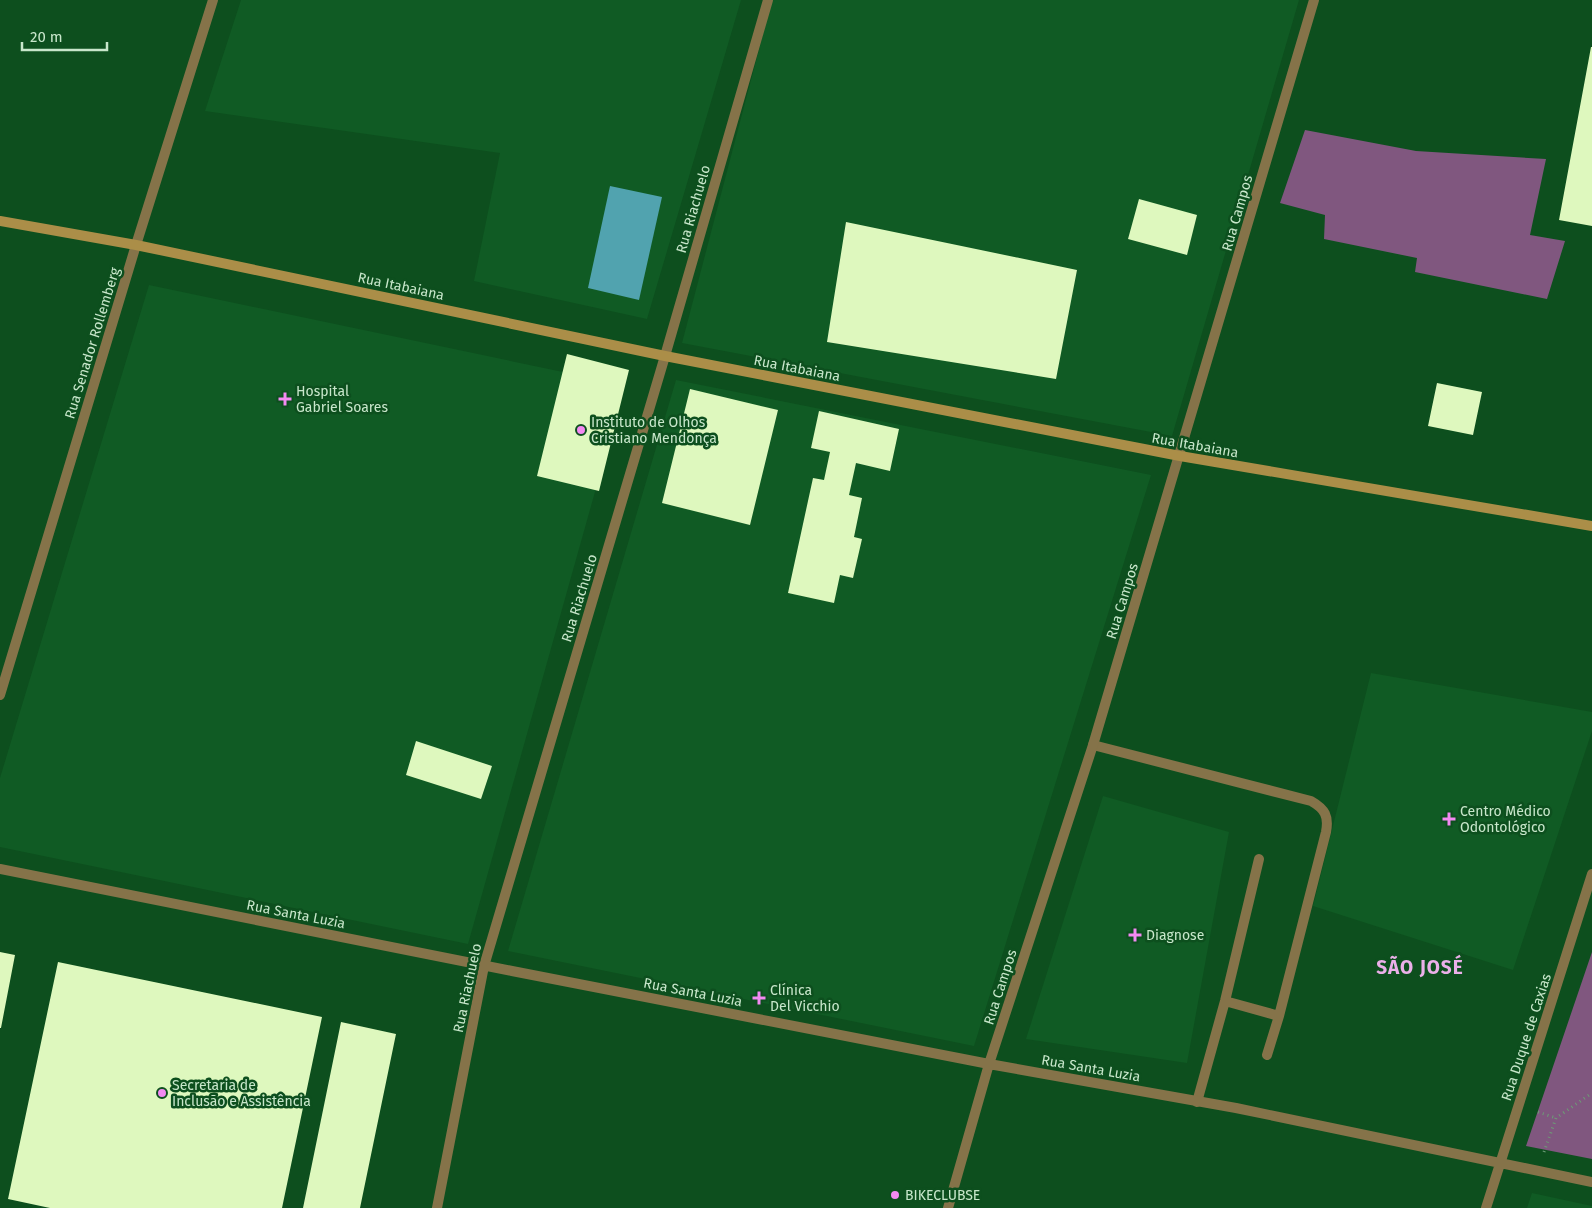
<svg xmlns="http://www.w3.org/2000/svg" width="1592" height="1208" viewBox="0 0 1592 1208" font-family="'Fira Sans',sans-serif">
	<style>
		.built { fill: #105b24 }
		.green { fill: #80577f }
		.water { fill: #51a3af }
		.building { fill: #def8be }
		.lines { fill: none; stroke-linecap: round; stroke-linejoin: round }
		.path { stroke: #6c9c76; stroke-width: 3; stroke-dasharray: 1 4; stroke-linecap: butt }
		.service { stroke: #857349; stroke-width: 10 }
		.minor { stroke: #857349; stroke-width: 10 }
		.secondary { stroke: #ab8e48; stroke-width: 10 }
		.poi-dot { fill: #f38af2; stroke: #0d4f1e; stroke-width: 2 }
		.labels { text-anchor: middle; stroke-width: 5; stroke-linejoin: round; paint-order: stroke }
		.street-label { font-size: 14px; fill: #c8e7cb; stroke: #0d4f1e }
		.poi-label { font-size: 14px; fill: #c8e7cb; stroke: #0d4f1e; text-anchor: start }
		.district-label { font-size: 19px; font-weight: bold; letter-spacing: 1px; fill: #ebb0e9; stroke: #0d4f1e }
	</style>
	<rect width="100%" height="100%" fill="#0d4f1e"/>
	<path class="built" d="M241 0H741L647 319 474 281 500 153 205 111Z
		M772 0H1299L1172 436 682 343Z
		M149 285 625 385 468 944 0 847V778Z
		M676 380 1151 475 974 1046 508 951Z
		M1371 673 1592 712V731L1513 970 1313 906Z
		M1103 796 1229 832 1187 1063 1026 1039Z
		M1532 1193 1592 1206V1208H1527Z"/>
	<path class="green" d="M1305 130 1416 151 1546 159 1530 235 1565 241 1547 299 1415 272 1417 258 1324 239 1325 215 1280 203Z
		M1592 952V1159L1526 1146Z"/>
	<path class="water" d="M610 186 662 197 639 300 588 288Z"/>
	<path class="building" d="M1591 47H1592V226L1559 220Z
		M1139 199 1197 215 1187 255 1128 239Z
		M846 222 1077 270 1056 379 827 342Z
		M567 354 629 370 599 491 537 476Z
		M1437 383 1482 392 1473 435 1428 426Z
		M690 389 778 410 750 525 662 503Z
		M819 411 899 429 890 471 856 463 849 495 862 498 854 537 862 539 853 578 840 575 834 603 788 593 813 478 824 480 830 452 811 448Z
		M416 741 492 766 481 799 406 775Z
		M0 952 15 955 1 1028H0Z
		M58 962 322 1017 282 1208H50L8 1199Z
		M341 1022 396 1034 360 1208H303Z"/>
	<g class="lines">
		<path class="path" d="M1538 1112 1556 1118
			M1544 1152 1556 1118 1592 1093"/>
		<path class="service" d="M1093 745 1311 801C1325 809 1329 816 1326 832L1279 1016 1267 1055
			M1225 1001 1279 1016
			M1197 1102 1225 1001 1259 859"/>
		<path class="minor" d="M0 695 136 245 213 0
			M0 869 512 971 989 1064 1236 1108 1592 1182
			M437 1208 484 966 665 356 768 0
			M948 1208 989 1064 1093 745 1314 0
			M1486 1208 1592 874"/>
		<path class="secondary" d="M0 221 136 245 665 356 1180 456 1592 526"/>
	</g>
	<g class="poi-dot">
		<path d="M282.5 391.5h5v5h5v5h-5v5h-5v-5h-5v-5h5z"/>
		<circle cx="581" cy="430" r="5"/>
		<path d="M1446.5 811.5h5v5h5v5h-5v5h-5v-5h-5v-5h5z"/>
		<path d="M1132.5 927.5h5v5h5v5h-5v5h-5v-5h-5v-5h5z"/>
		<path d="M756.5 990.5h5v5h5v5h-5v5h-5v-5h-5v-5h5z"/>
		<circle cx="162" cy="1093" r="5"/>
		<circle cx="895" cy="1195" r="5"/>
	</g>
	<g class="labels">
		<g class="street-label">
			<text transform="translate(693 209) rotate(-74)" y="5">Rua Riachuelo</text>
			<text transform="translate(1237 213) rotate(-74)" y="5">Rua Campos</text>
			<text transform="translate(401 286) rotate(12)" y="5">Rua Itabaiana</text>
			<text transform="translate(92 343) rotate(-73)" y="5">Rua Senador Rollemberg</text>
			<text transform="translate(797 368) rotate(11)" y="5">Rua Itabaiana</text>
			<text transform="translate(1195 445) rotate(10)" y="5">Rua Itabaiana</text>
			<text transform="translate(579 598) rotate(-73)" y="5">Rua Riachuelo</text>
			<text transform="translate(1122 601) rotate(-73)" y="5">Rua Campos</text>
			<text transform="translate(296 914) rotate(11)" y="5">Rua Santa Luzia</text>
			<text transform="translate(1000 987) rotate(-72)" y="5">Rua Campos</text>
			<text transform="translate(467 988) rotate(-78)" y="5">Rua Riachuelo</text>
			<text transform="translate(693 992) rotate(11)" y="5">Rua Santa Luzia</text>
			<text transform="translate(1526 1037) rotate(-72)" y="5">Rua Duque de Caxias</text>
			<text transform="translate(1091 1068) rotate(10)" y="5">Rua Santa Luzia</text>
		</g>
		<g class="poi-label">
			<text x="296" y="396">Hospital<tspan x="296" dy="16">Gabriel Soares</tspan></text>
			<text x="591" y="427">Instituto de Olhos<tspan x="591" dy="16">Cristiano Mendonça</tspan></text>
			<text x="1460" y="816">Centro Médico<tspan x="1460" dy="16">Odontológico</tspan></text>
			<text x="1146" y="940">Diagnose</text>
			<text x="770" y="995">Clínica<tspan x="770" dy="16">Del Vicchio</tspan></text>
			<text x="172" y="1090">Secretaria de<tspan x="172" dy="16">Inclusão e Assistência</tspan></text>
			<text x="905" y="1200">BIKECLUBSE</text>
		</g>
		<g class="district-label">
			<text x="1420" y="974">SÃO JOSÉ</text>
		</g>
	</g>
	<path d="M22 42v8h85v-8" fill="none" stroke="#c8e7cb" stroke-width="2.5"/>
	<text x="30" y="42" font-size="15" fill="#c8e7cb" stroke="#0d4f1e" stroke-width="4" paint-order="stroke">20 m</text>
</svg>
